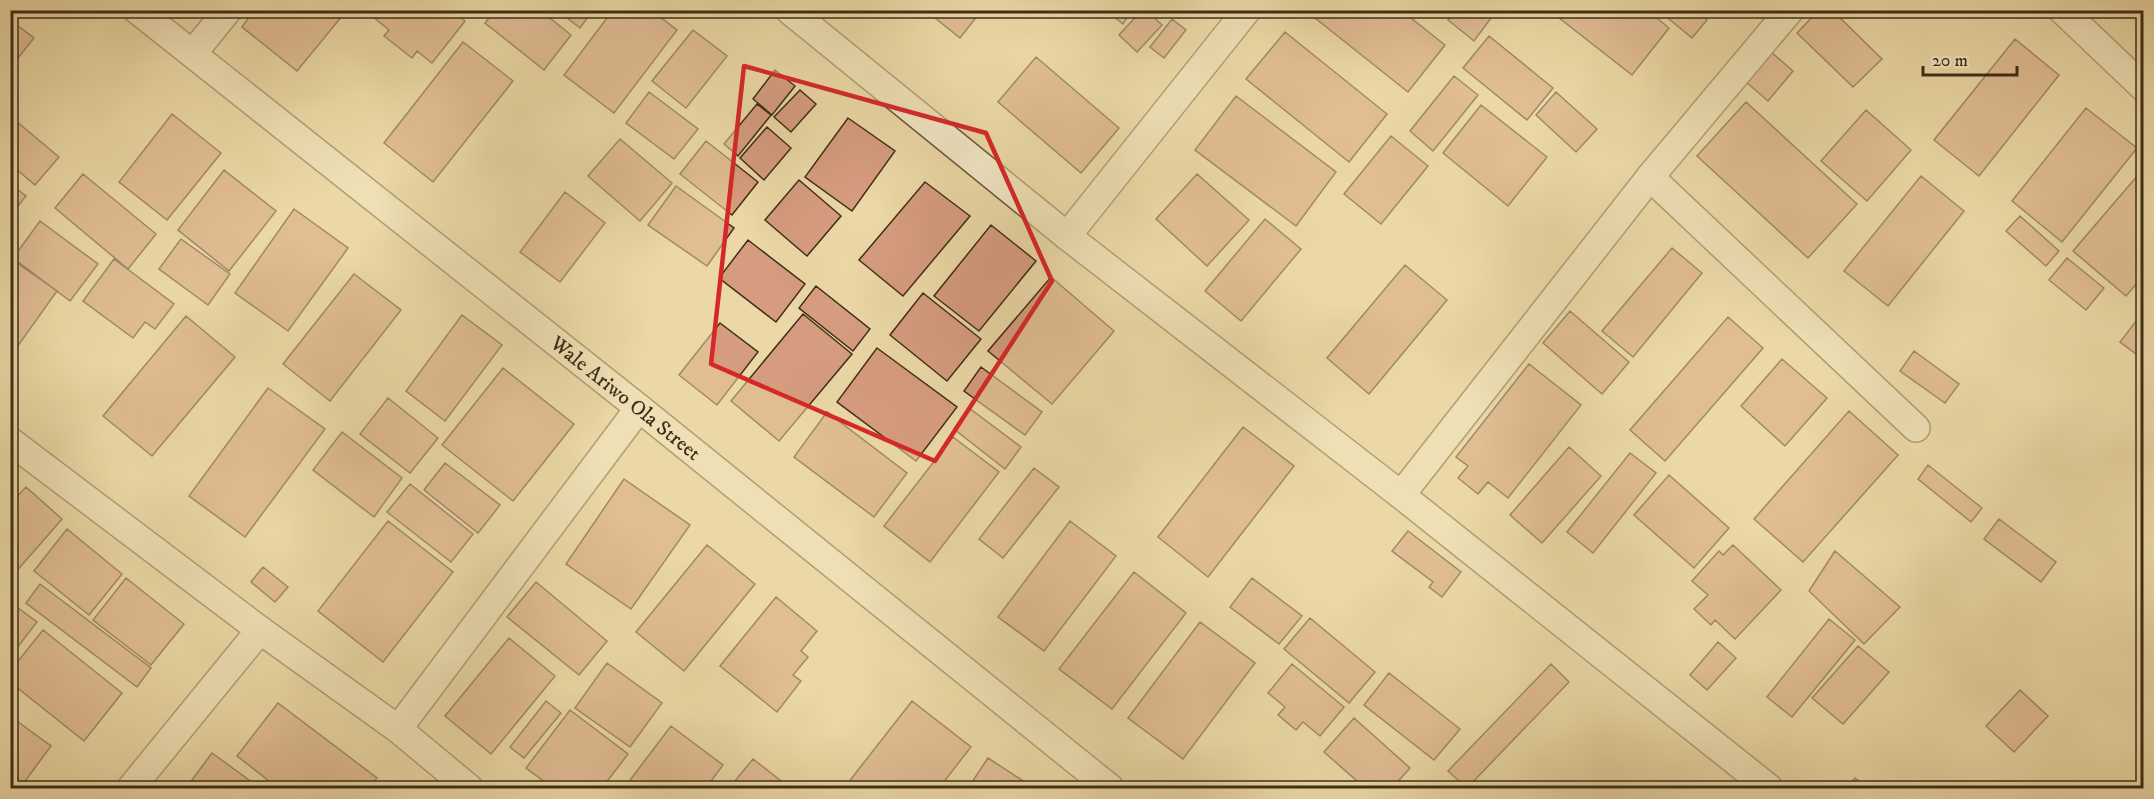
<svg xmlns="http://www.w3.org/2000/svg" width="2154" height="799" viewBox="0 0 2154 799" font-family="'IM FELL DW Pica',serif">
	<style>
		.building { fill: #d69c7f; stroke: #3f2e18; stroke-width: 1.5 }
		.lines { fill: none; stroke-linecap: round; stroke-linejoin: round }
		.minor-casing { stroke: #6a583c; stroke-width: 30 }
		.minor { stroke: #f2e6c5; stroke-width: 27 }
		.marked { fill: none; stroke: #d62828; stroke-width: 4.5; stroke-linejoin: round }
		.labels { text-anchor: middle; stroke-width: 4.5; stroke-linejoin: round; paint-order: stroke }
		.street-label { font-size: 21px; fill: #3f2e18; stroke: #f2e6c5 }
	</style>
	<rect width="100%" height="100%" fill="#ebd8a6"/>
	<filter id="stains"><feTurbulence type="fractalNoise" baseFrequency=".00333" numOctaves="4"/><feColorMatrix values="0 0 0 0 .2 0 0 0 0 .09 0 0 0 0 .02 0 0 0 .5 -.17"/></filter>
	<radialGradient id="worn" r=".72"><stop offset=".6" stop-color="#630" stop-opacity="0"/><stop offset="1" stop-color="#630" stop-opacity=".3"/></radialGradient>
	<path class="building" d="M254 10H347L297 71 242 27Z
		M376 10H452L465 21 432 63 417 51 412 58 384 36 389 30 372 16Z
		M495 10H540L571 35 544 70 485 23Z
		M557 10H593L580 28Z
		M613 10H651L677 30 614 113 564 75Z
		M939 10H982L960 38 934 17Z
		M1105 10H1132L1123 24Z
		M1142 10H1146L1162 25 1137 52 1119 35Z
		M1305 10H1401L1445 45 1408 92Z
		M1456 10H1497L1474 41 1448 20Z
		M1549 10H1647L1669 28 1632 75Z
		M1658 10H1695L1707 20 1692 38Z
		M1819 10H1832L1882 59 1853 87 1797 33Z
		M1172 19 1186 30 1164 58 1150 47Z
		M10 20 34 38 10 68Z
		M693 30 727 56 686 108 652 81Z
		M1285 32 1387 114 1349 162 1246 79Z
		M1489 36 1553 88 1527 120 1463 68Z
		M2015 39 2059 75 1979 176 1934 140Z
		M463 42 513 81 433 182 384 143Z
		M1764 46 1793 71 1768 101 1738 75Z
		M1036 57 1119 128 1081 173 998 102Z
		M775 70 795 86 772 115 753 99Z
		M1454 76 1478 95 1433 151 1410 131Z
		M800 90 816 104 791 132 774 117Z
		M649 92 698 129 674 159 626 123Z
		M1556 92 1597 129 1576 152 1536 115Z
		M1236 96 1336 172 1296 226 1195 150Z
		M1746 102 1857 204 1808 258 1697 156Z
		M757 104 771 115 738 156 724 144Z
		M1481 105 1547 157 1508 206 1443 153Z
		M2086 108 2137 148 2062 242 2012 201Z
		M1866 110 1911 150 1867 201 1821 161Z
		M172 114 221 153 167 220 119 182Z
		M10 116 59 157 35 185 10 164Z
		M848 118 895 151 852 211 805 177Z
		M767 127 791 148 764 180 740 158Z
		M1391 136 1428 166 1381 224 1344 194Z
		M620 139 672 183 640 221 588 176Z
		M706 141 758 182 732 215 680 174Z
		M2144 168V275L2126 296 2073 251Z
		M224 170 276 211 229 271 178 230Z
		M83 174 156 234 128 269 55 208Z
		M1197 174 1249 220 1207 266 1156 219Z
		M1921 176 1964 211 1888 306 1844 271Z
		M799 180 841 216 807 256 765 220Z
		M925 182 970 216 903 296 859 260Z
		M10 184 26 196 10 216Z
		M676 186 734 228 707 266 648 225Z
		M565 192 605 223 560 282 520 252Z
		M294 209 348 248 288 331 235 293Z
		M2020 216 2059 251 2046 266 2006 231Z
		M1265 219 1301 249 1241 321 1205 291Z
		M40 221 98 264 70 301 13 258Z
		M991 225 1036 261 979 331 934 296Z
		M181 239 230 274 208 305 159 269Z
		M748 240 805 284 776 322 719 278Z
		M1672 248 1702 273 1633 357 1602 331Z
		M10 258 57 291 10 357Z
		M2067 258 2104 288 2086 310 2049 280Z
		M114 259 174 304 155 329 145 322 133 338 83 301Z
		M1405 265 1447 300 1369 394 1327 358Z
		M354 274 401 310 330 401 283 364Z
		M1051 277 1114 331 1052 404 988 351Z
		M816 286 870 329 853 351 799 308Z
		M923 293 981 339 947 381 890 335Z
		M1570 311 1629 362 1602 394 1543 343Z
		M2144 311V360L2120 342Z
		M803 314 852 354 779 441 731 401Z
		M462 315 502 345 445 421 406 391Z
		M186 316 235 357 152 456 103 416Z
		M1728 317 1763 348 1665 461 1630 430Z
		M720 323 758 352 717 405 679 375Z
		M877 348 957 407 916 461 837 402Z
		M1914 351 1959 384 1945 403 1900 371Z
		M1782 359 1827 398 1785 446 1741 406Z
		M1529 364 1581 405 1508 498 1488 482 1478 494 1458 478 1468 466 1456 457Z
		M981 367 1042 412 1025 435 964 391Z
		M503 368 574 424 513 501 442 445Z
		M268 388 325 429 245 537 189 496Z
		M388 398 438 438 410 473 360 434Z
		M969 408 1021 447 1005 469 954 429Z
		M1849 411 1898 455 1803 562 1754 519Z
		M827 412 907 473 874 517 794 457Z
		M1243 427 1294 466 1208 577 1158 537Z
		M342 432 402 478 374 517 313 470Z
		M953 437 999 472 930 562 884 526Z
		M1569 447 1601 476 1542 543 1510 515Z
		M1630 453 1656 473 1593 553 1567 532Z
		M445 463 500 505 478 533 424 490Z
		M1928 465 1982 508 1971 522 1918 479Z
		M1034 468 1059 487 1003 558 979 539Z
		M1669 475 1729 528 1694 568 1634 515Z
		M624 479 690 525 631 609 566 564Z
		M410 484 473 534 451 562 387 512Z
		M26 487 62 519 14 574 10 571V504Z
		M1999 519 2056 562 2041 582 1984 539Z
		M388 521 453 572 383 662 318 611Z
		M1070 521 1116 556 1044 651 998 617Z
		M67 529 122 574 89 615 34 571Z
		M1408 531 1461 572 1442 597 1429 587 1433 582 1392 551Z
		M707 545 755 584 684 671 636 632Z
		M1733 545 1781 590 1735 639 1715 620 1711 625 1694 609 1708 595 1692 581 1719 551 1723 555Z
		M1835 551 1900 607 1864 644 1809 591Z
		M263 567 288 587 275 602 251 582Z
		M1134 572 1186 613 1112 709 1059 669Z
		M126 578 184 624 151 665 93 620Z
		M1252 578 1302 616 1279 644 1230 607Z
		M536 582 607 641 579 675 507 617Z
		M40 584 151 668 137 687 26 603Z
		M776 597 817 631 801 651 808 657 793 675 801 681 777 712 720 666Z
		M10 602 37 622 10 657Z
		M1310 618 1375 672 1349 703 1284 649Z
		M1829 619 1855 640 1792 717 1767 697Z
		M1200 622 1255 663 1183 759 1128 718Z
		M43 630 122 693 84 741 10 682V671Z
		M509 638 555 676 491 754 445 716Z
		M1718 642 1736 658 1707 690 1690 675Z
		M1858 646 1889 672 1843 724 1812 698Z
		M607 663 662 703 630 747 575 708Z
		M1292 664 1344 707 1320 736 1303 722 1296 730 1278 715 1285 707 1268 693Z
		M1551 664 1569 682 1467 788 1448 771Z
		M1389 673 1460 729 1434 760 1364 705Z
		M2020 690 2048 716 2014 752 1986 726Z
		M546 701 561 713 524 758 510 747Z
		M912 701 971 747 939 788H844Z
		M278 703 377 778 369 788H278L237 756Z
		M570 710 628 754 602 788H553L526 768Z
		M10 716 51 746 20 788H10Z
		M1354 718 1410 768 1392 788H1365L1324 752Z
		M671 726 723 765 706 788H624Z
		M212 753 260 788H186Z
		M988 758 1034 788H968Z
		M753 759 790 788 730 787Z
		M1855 778 1868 788H1847Z"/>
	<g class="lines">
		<g class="minor-casing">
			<g id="minor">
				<path id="s1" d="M137 10 639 408 1110 788"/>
				<path d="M789 10 1067 236 1401 495 1650 177 1790 10"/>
				<path d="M2062 10 2144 88"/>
				<path d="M193 53 228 10"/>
				<path d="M1650 177 1916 428"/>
				<path d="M1067 236 1247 10"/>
				<path d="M10 441 260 630 398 729 469 788"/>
				<path d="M1401 495 1769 788"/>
				<path d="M398 729 639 408"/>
				<path d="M131 788 260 630"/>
			</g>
		</g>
		<use href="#minor" class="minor"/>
	</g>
	<path d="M0 0H2154V799H0ZM744 66 986 133 1052 281 935 461 711 364Z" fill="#ebd8a6" fill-opacity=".55" fill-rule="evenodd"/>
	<path class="marked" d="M744 66 986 133 1052 281 935 461 711 364Z"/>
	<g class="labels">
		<g class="street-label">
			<text dy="7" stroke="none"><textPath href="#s1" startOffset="624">Wale Ariwo Ola Street</textPath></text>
		</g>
	</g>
	<rect width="2154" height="799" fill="none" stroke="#ebd8a6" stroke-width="36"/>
	<rect x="12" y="12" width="2130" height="775" fill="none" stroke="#3f2e18" stroke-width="3"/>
	<rect x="18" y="18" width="2118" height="763" fill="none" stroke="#3f2e18" stroke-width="1.5"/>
	<path d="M1923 66v9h94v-9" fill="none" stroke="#3f2e18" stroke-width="3"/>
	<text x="1932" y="66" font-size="18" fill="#3f2e18" stroke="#f2e6c5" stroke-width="4.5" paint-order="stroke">20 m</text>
	<rect width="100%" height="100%" filter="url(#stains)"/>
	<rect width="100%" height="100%" fill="url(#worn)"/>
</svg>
